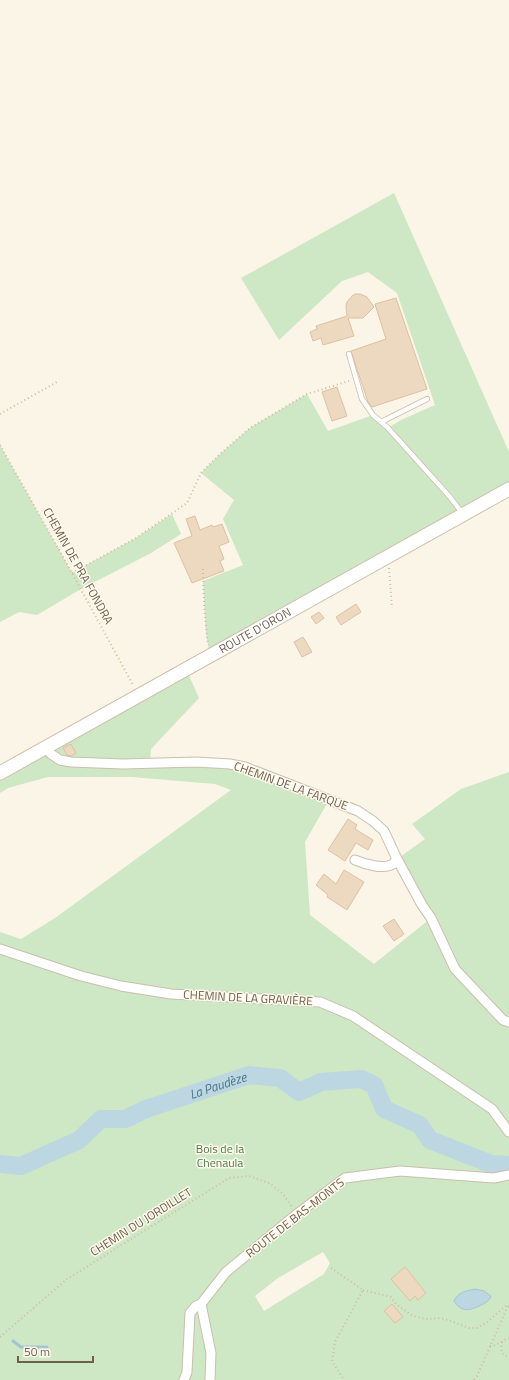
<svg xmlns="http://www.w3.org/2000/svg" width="509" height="1380" viewBox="0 0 509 1380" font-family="'Titillium Web',sans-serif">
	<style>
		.green { fill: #cee7c5; fill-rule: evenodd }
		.water { fill: #bcd7e2; stroke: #a3c5d3 }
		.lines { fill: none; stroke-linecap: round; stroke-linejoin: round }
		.stream { stroke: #a3c5d3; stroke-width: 3 }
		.river { stroke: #bcd7e2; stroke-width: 18 }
		.building { fill: #edd8c0; stroke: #dfc1a2 }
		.service-casing { stroke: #cbbead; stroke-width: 6 }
		.minor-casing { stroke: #cbbead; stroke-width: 11 }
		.secondary-casing { stroke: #cebfab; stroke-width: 15 }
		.path { stroke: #d2bca3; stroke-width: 2; stroke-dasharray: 1 3; stroke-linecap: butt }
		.service { stroke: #fff; stroke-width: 4.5 }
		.minor { stroke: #fff; stroke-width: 9 }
		.secondary { stroke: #fff; stroke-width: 13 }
		.labels { text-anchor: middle; stroke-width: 3; stroke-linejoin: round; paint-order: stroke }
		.street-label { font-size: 12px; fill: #715f4d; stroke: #fdf9ec }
		.park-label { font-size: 12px; fill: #517b49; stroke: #fdf9ec }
		.water-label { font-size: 13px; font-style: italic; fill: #4c778a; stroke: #fdf9ec }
	</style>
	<rect width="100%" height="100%" fill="#faf5e6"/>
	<path class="green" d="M394 193 509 452V489L210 656 206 634 203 581 243 565 223 519 234 500 201 473 220 454 250 428 307 394 328 431 373 415 388 428 401 420 435 405 397 293 368 272 342 281 279 340 241 278Z
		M0 445 72 573 136 538 172 514 181 534 151 553 81 589 37 615 19 612 0 622Z
		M186 669 199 698 151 749 150 764H230L329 800 305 842 310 915 374 964 431 918 397 859 425 839 412 824 461 789 509 772V1380H0V932L21 939 55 918 231 790 215 784 132 777H48L8 788 0 793V773ZM323 1252 330 1263 324 1274 264 1311 255 1296 278 1278Z"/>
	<path class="water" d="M475 1289 484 1291 491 1296C489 1302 485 1303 479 1306 469 1311 461 1312 454 1301 458 1292 466 1291 475 1289Z"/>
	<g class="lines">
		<path class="stream" d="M13 1341 21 1347H47"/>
		<path class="river" id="s1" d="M0 1164 21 1166 79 1140 101 1119H125L146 1109 249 1075 280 1078 299 1092 321 1082 361 1079 374 1085 384 1109 420 1125 430 1140 491 1164 509 1165"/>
	</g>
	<path class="building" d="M355 294H360L367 297 374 307 363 318H348L354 336 323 345 321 338 313 341 310 332 317 329 316 326 347 316 346 306 347 302 352 296Z
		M396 298 427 389 372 407 368 402 351 351 386 339 375 304Z
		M337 387 347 416 332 421 322 392Z
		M195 516 200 530 212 525 213 527 222 524 229 542 219 546 224 559 220 561 224 571 192 583 174 543 192 536 186 519Z
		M356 604 361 612 341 625 336 617Z
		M319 612 324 618 316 624 311 617Z
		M303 637 312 652 302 657 294 642Z
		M71 744 76 753 71 756 67 755 63 748Z
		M348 819 357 825 355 829 373 840 368 850 356 843 345 861 328 850Z
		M344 870 364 882 347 910 327 897 328 895 316 885 324 874 336 884Z
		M394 919 404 934 394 941 383 926Z
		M405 1267 426 1293 418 1300 415 1296 410 1301 391 1279Z
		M392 1304 403 1317 395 1323 384 1311Z"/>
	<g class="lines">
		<g class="service-casing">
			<path id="service" d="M349 354 362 399 373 415 388 428 450 497 463 514
				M381 422 427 399"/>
		</g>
		<g class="minor-casing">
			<path id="minor" d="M46 747 51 754 60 760 71 762 123 764 196 762 230 764 245 767 358 811 373 821 384 831 397 859C395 861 394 863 393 864 384 870 364 864 355 860
				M397 859 422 905 431 918 455 969 503 1020 509 1022
				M0 949 81 976 121 986 171 994 320 1002 353 1016 492 1109 509 1132
				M184 1380 187 1372 190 1313 196 1306 201 1304
				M210 1380 211 1353 201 1304 226 1272 297 1214 345 1178 400 1171 494 1178 509 1175"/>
		</g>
		<g class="secondary-casing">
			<g id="secondary">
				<path id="s2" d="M0 773 509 489"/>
			</g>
		</g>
		<path class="path" d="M0 414 57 382
			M0 445 72 573 133 685
			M389 568 392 608
			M203 569 204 605 208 645
			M72 573 136 538 187 503 201 473 220 454 250 428 307 394 349 381
			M331 1268 363 1290 335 1342 332 1361 344 1380
			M363 1290 391 1297 397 1305 413 1316 426 1319 441 1318 451 1321 469 1328H477L487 1322 507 1305 508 1306 477 1376 473 1380
			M0 1337 67 1279 229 1178 249 1176 269 1183 283 1194 292 1207
			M502 1342 501 1347 502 1353 509 1358
			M490 1346H493L509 1338"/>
		<use href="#service" class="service"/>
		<use href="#minor" class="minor"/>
		<use href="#secondary" class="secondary"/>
	</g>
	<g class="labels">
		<g class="street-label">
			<text transform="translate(78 566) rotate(61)" y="4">CHEMIN DE PRA FONDRA</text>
			<text dy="4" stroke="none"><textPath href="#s2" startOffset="292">ROUTE D'ORON</textPath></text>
			<text transform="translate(291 786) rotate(20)" y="4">CHEMIN DE LA FARQUE</text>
			<text transform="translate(248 998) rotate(3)" y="4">CHEMIN DE LA GRAVIÈRE</text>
			<text transform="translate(295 1218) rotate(-38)" y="4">ROUTE DE BAS-MONTS</text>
			<text transform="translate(141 1222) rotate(-32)" y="4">CHEMIN DU JORDILLET</text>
		</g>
		<g class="park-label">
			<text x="220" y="1153">Bois de la<tspan x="220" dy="14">Chenaula</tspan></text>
		</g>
		<g class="water-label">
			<text dy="5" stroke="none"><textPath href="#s1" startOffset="238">La Paudèze</textPath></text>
		</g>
	</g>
	<path d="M18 1356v6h75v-6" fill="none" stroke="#715f4d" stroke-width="2"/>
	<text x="24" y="1356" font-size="12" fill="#715f4d" stroke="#fdf9ec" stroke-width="3" paint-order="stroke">50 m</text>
</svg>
